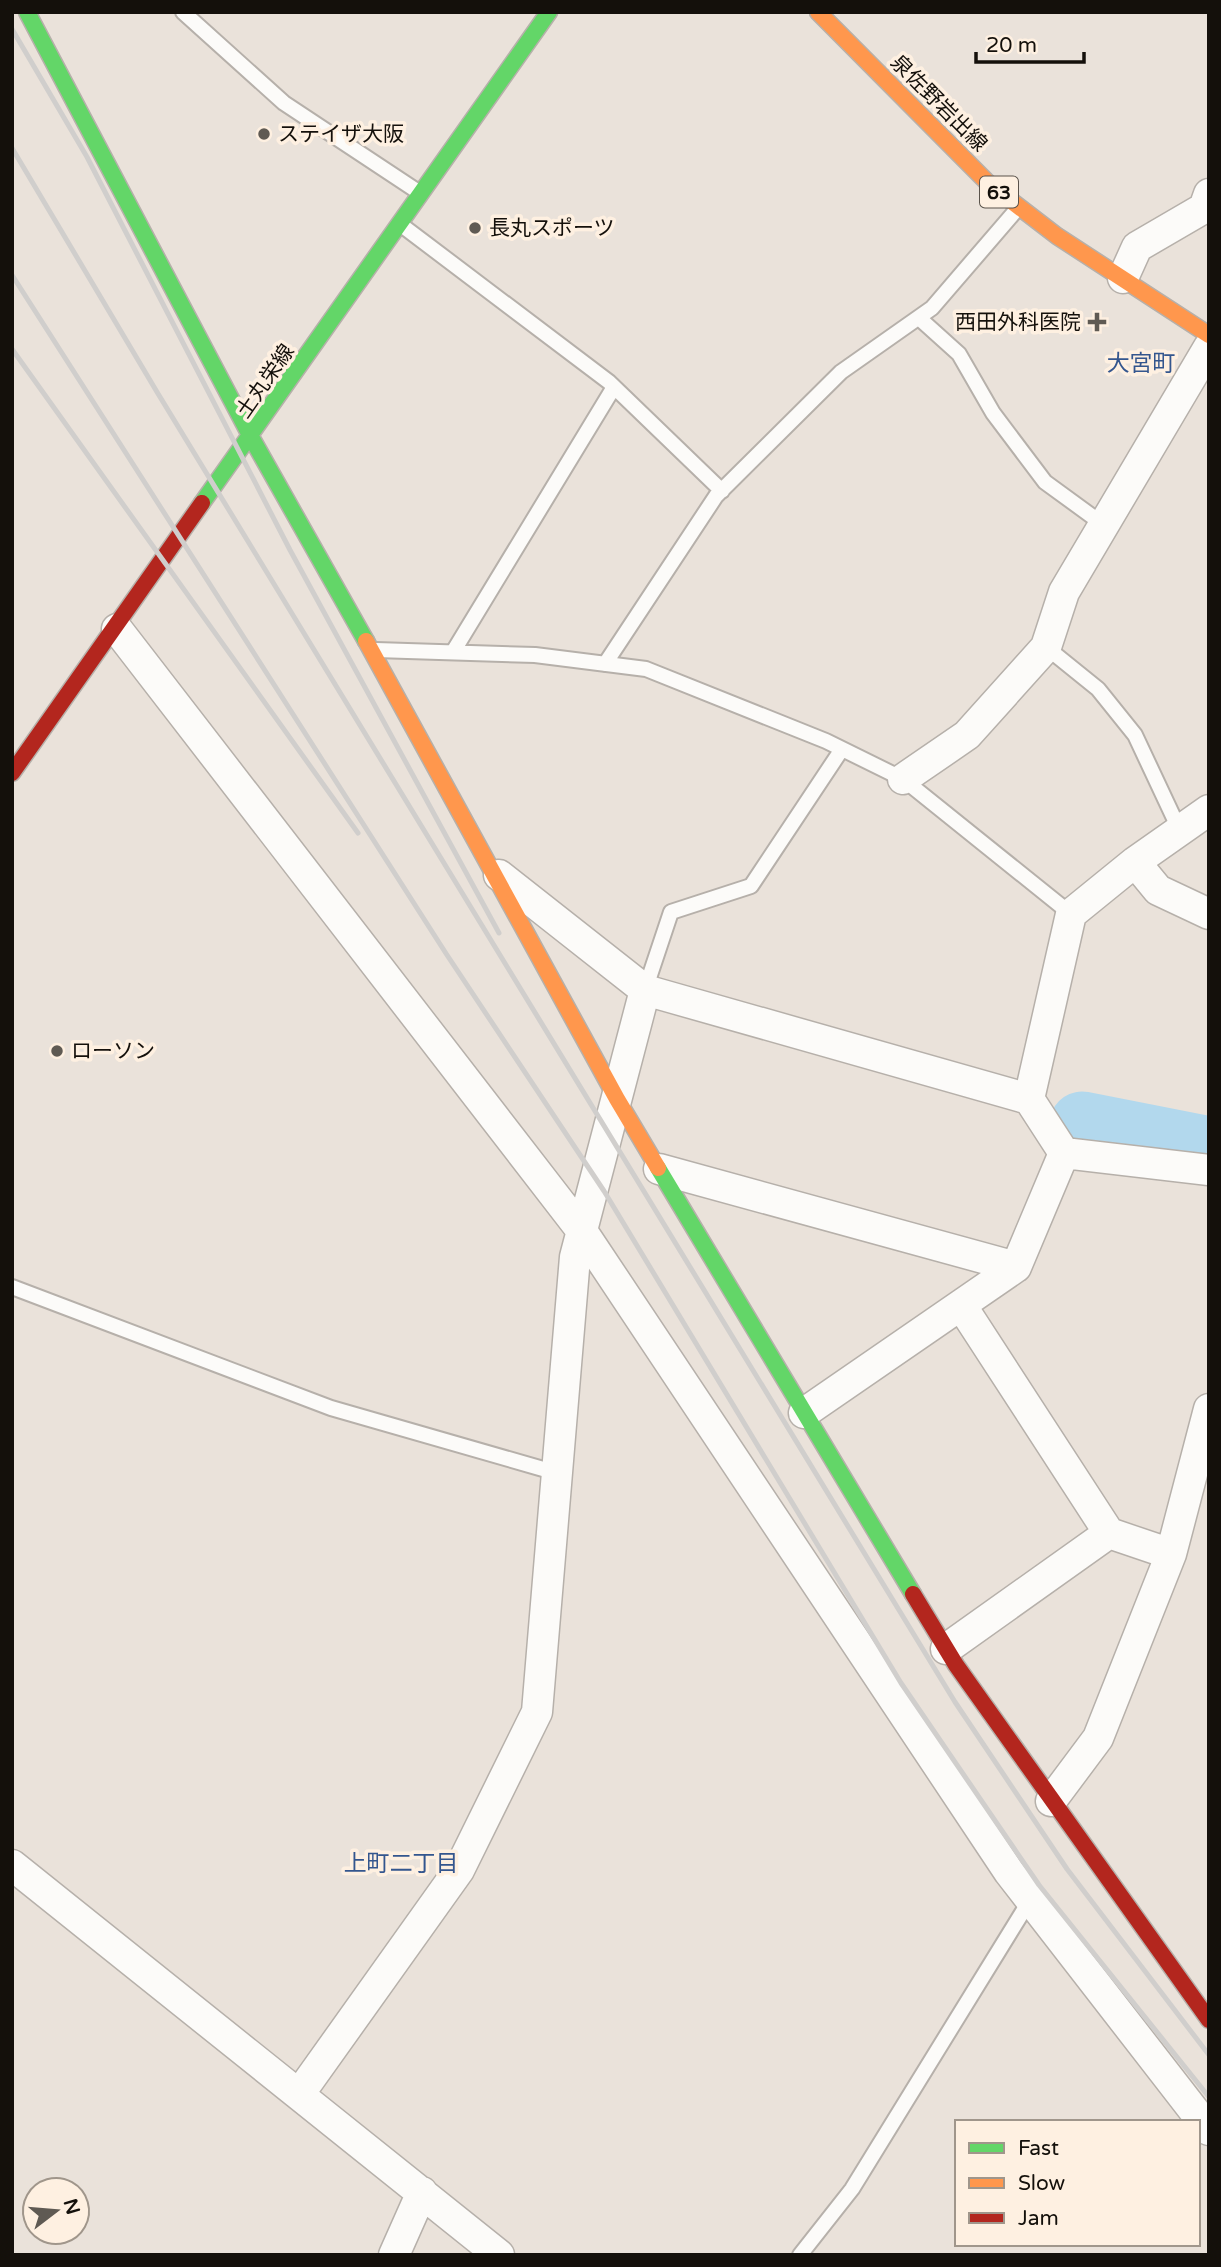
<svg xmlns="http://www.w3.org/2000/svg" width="1221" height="2267" viewBox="0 0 1221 2267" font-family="'Varela Round','Noto Sans JP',sans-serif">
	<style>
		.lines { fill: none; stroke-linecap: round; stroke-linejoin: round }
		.river { stroke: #b2d8ed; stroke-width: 65 }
		.lane-casing { stroke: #b6b0aa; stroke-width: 18 }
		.street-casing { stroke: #b6b0aa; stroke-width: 33 }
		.fast-casing { stroke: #b6b0aa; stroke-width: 19 }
		.slow-casing { stroke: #b6b0aa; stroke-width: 19 }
		.jam-casing { stroke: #b6b0aa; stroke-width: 19 }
		.lane { stroke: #fcfbf9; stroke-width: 14 }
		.street { stroke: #fcfbf9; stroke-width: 30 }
		.fast { stroke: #63d668; stroke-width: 16 }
		.slow { stroke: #ff974d; stroke-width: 16 }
		.jam { stroke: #b3261e; stroke-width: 16 }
		.rail { stroke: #d0cecc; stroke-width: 5 }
		.poi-dot { fill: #5f5a53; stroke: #fef0e1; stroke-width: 2.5 }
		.labels { text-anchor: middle; stroke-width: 7; stroke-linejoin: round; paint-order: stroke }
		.shield { fill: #fef0e1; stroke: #5a534b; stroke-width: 2 }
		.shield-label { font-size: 19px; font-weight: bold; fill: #14100b }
		.street-label { font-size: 21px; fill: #14100b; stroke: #fef0e1 }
		.poi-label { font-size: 21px; fill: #14100b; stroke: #fef0e1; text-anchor: start }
		.neighbourhood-label { font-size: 23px; fill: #34568e; stroke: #fef0e1 }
	</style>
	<rect width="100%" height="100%" fill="#eae2da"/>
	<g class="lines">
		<path class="river" d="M1082 1124 1209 1149"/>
		<g class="lane-casing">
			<path id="lane" d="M183 12 284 103 420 193
				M400 224 609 382 722 491
				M919 318 959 354 993 413 1045 482 1104 525
				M1046 647 1098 689 1135 735 1180 831
				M376 650 535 655 646 669 826 741 903 779 1071 914
				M453 652 614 387
				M605 664 716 496 841 372 932 308 1018 208
				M645 990 671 912 751 886 842 749
				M12 1287 331 1408 557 1473
				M800 2255 852 2189 1030 1900"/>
		</g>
		<g class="street-casing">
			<path id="street" d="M1123 278 1137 247 1204 208 1209 194
				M117 629 582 1231 1009 1872 1209 2130
				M903 779 967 735 1046 647 1064 592 1209 347
				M1135 862 1158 890 1209 914
				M645 990 1029 1099 1064 1153 1209 1170
				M1029 1099 1071 914 1135 862 1209 810
				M659 1169 1016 1267 1064 1153
				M804 1413 1016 1267
				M1109 1533 1171 1554
				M946 1649 1109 1533 961 1305
				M1051 1801 1098 1738 1171 1554 1209 1409
				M12 1865 499 2255
				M300 2093 459 1870 537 1712 575 1257 645 990 499 875
				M394 2255 422 2192"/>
		</g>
		<g class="fast-casing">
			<path id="fast" d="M27 12 251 437 366 641
				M202 503 549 12
				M658 1168 913 1594"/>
		</g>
		<g class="slow-casing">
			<path id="slow" d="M818 12 988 183 1057 236 1209 335
				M366 641 617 1099 658 1168"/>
		</g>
		<g class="jam-casing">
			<path id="jam" d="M12 773 202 503
				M913 1594 956 1665 1209 2020"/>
		</g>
		<use href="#lane" class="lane"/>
		<use href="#street" class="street"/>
		<use href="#fast" class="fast"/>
		<use href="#slow" class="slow"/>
		<use href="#jam" class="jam"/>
		<path class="rail" d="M12 29 87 157 290 550 499 933
			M12 148 157 392 955 1702 1067 1869 1209 2055
			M12 275 447 955 604 1191 901 1683 1039 1885 1209 2097
			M12 349 358 833"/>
	</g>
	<g class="poi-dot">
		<circle cx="264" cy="134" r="7"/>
		<circle cx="475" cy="228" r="7"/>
		<path d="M1093.5 311.5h7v7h7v7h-7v7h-7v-7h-7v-7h7z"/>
		<circle cx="57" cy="1051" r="7"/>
	</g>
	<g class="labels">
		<rect class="shield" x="980" y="176.5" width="38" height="31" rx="5"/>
		<g class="shield-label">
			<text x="999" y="199">63</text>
		</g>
		<g class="street-label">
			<text transform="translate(939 103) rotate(45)" y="7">泉佐野岩出線</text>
			<text transform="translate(265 381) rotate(-55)" y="7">土丸栄線</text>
		</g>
		<g class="poi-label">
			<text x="278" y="141">ステイザ大阪</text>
			<text x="489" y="235">長丸スポーツ</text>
			<text x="1081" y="329" text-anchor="end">西田外科医院</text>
			<text x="71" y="1058">ローソン</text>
		</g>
		<g class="neighbourhood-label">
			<text x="1141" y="371">大宮町</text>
			<text x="401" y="1871">上町二丁目</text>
		</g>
	</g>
	<rect width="1221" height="2267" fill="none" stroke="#14100b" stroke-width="28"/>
	<rect x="955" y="2120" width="245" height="126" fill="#fef0e1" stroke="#a0968b" stroke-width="2"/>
	<rect x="969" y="2143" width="35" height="10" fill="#63d668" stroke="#a0968b" stroke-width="2"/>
	<text x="1018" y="2155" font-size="21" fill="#14100b">Fast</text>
	<rect x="969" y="2178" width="35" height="10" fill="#ff974d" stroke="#a0968b" stroke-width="2"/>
	<text x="1018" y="2190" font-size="21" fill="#14100b">Slow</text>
	<rect x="969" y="2213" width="35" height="10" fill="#b3261e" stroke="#a0968b" stroke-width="2"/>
	<text x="1018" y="2225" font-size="21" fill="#14100b">Jam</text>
	<g transform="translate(56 2211) rotate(74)"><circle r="33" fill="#fef0e1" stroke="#a0968b" stroke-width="2"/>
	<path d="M0-5L12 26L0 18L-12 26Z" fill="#5f5a53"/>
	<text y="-10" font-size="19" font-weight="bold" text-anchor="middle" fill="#14100b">N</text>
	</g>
	<path d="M976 52v10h108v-10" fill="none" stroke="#14100b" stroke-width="3.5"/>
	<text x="986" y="52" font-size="21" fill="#14100b" stroke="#fef0e1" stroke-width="5" paint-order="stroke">20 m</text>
</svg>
